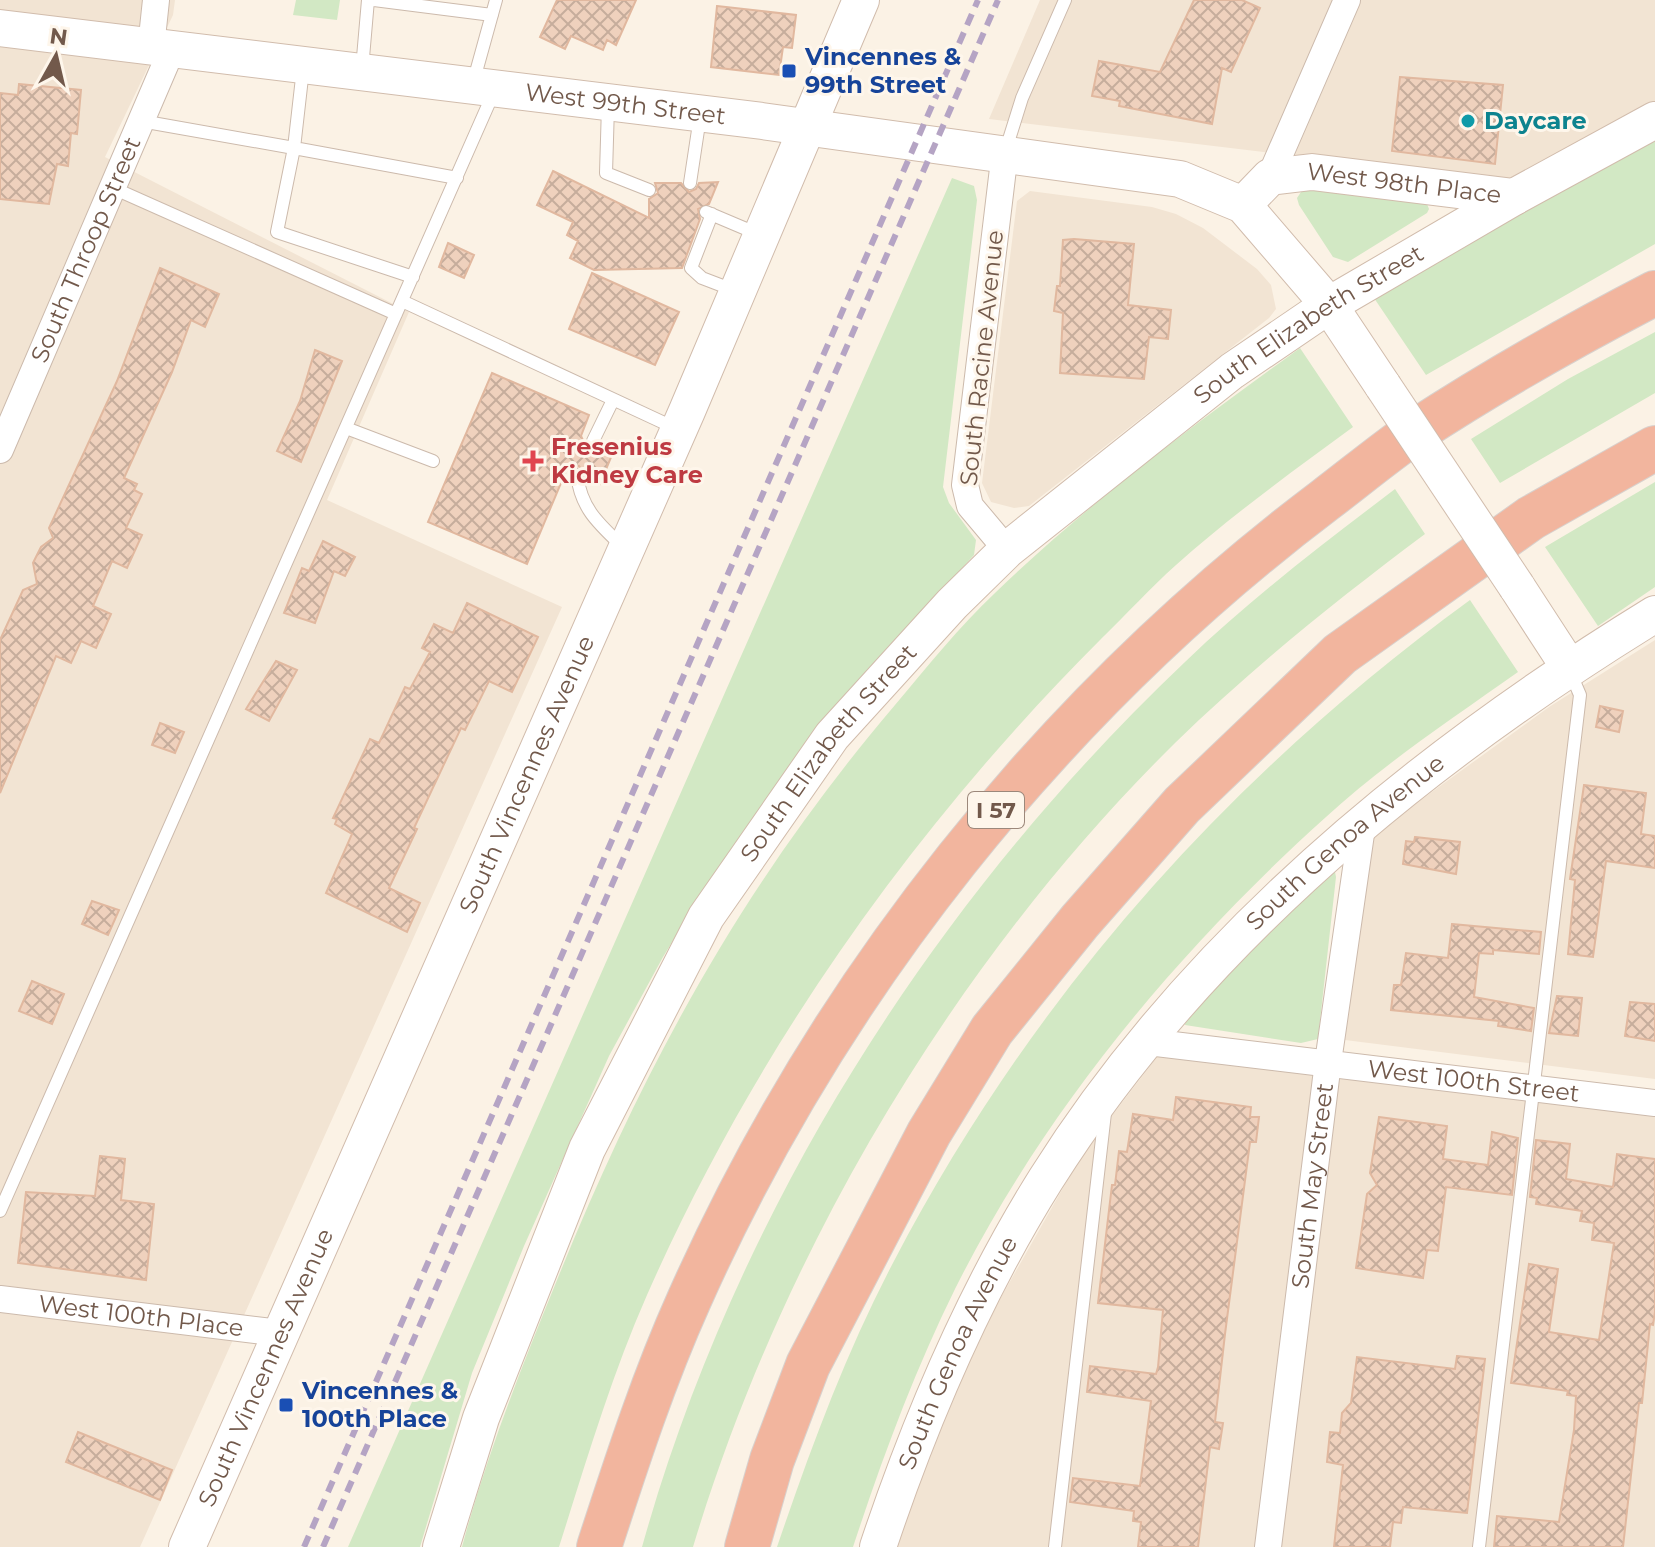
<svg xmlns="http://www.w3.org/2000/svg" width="1655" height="1547" viewBox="0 0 1655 1547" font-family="Montserrat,sans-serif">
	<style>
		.residential { fill: #f2e4d3 }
		.green { fill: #d2e8c4 }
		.building { fill: url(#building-cross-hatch); stroke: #e1b89f; stroke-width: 2 }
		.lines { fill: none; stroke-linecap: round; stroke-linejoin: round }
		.lane-casing { stroke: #ccbaac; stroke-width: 14 }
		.street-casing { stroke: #ccbaac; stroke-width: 28 }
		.secondary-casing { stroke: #d1bcac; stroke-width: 38 }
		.highway-casing { stroke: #d8d1cd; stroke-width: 46 }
		.lane { stroke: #fff; stroke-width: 12 }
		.street { stroke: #fff; stroke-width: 26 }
		.secondary { stroke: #fff; stroke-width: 36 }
		.highway { stroke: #f2b59e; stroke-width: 44 }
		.rail { stroke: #b5a4c4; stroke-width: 6; stroke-dasharray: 12 8; stroke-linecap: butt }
		.secondary-bridge-casing { stroke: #d1bcac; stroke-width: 38; stroke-linecap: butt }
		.secondary-bridge { stroke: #fff; stroke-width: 36 }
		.transit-dot { fill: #1a4fb4; stroke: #fef6eb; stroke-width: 3 }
		.culture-dot { fill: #0f9aa8; stroke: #fef6eb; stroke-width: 3 }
		.health-dot { fill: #e0444e; stroke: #fef6eb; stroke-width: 3 }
		.labels { text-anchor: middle; stroke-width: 6; stroke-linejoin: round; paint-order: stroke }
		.shield { fill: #fef6eb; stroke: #9c887b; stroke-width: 2 }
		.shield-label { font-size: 22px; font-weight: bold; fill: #72594b }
		.transit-label { font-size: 24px; font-weight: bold; fill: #164399; stroke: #fef6eb; text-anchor: start }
		.street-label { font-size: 24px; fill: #72594b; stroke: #fef6eb }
		.culture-label { font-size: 24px; font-weight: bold; fill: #0d838f; stroke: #fef6eb; text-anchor: start }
		.health-label { font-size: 24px; font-weight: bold; fill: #be3a42; stroke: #fef6eb; text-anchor: start }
	</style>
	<defs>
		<pattern id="building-cross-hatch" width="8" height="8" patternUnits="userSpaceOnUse" patternTransform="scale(2)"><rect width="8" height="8" fill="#efd1bd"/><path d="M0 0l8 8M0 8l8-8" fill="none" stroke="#c6ad9c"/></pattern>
	</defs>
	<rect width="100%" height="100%" fill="#fbf2e5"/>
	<path class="residential" d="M0 0H175L173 15 105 157 409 312 327 500 562 607 140 1547H0Z
		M1040 0H1655V140L1564 188 989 119Z
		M1030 191 1152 207 1176 214 1203 228 1257 269 1271 285 1276 309 1269 318 1029 506 1014 508 991 502 982 483 1017 201Z
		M1655 640V1079L1345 1040 1369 847 1374 834 1549 707Z
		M1160 1053 1655 1115V1547H897L934 1432 982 1331 1081 1156Z"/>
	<path class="green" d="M296 0H340L337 20 293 15Z
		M1655 140V244L1426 375 1374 298 1510 216Z
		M952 178 974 186 977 200 943 487 949 503 976 540 974 555 846 695 705 888 663 957 609 1056 524 1246 472 1373 420 1547H348Z
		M1303 189 1427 204 1429 209 1427 213 1348 262 1333 257 1299 205 1297 198Z
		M1655 332V393L1500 483 1471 439 1568 379Z
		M1300 348 1353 427C1293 471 1232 515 1176 565 1150 588 1126 615 1101 639 912 828 755 1050 647 1295 611 1377 586 1462 559 1547H462C486 1457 520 1371 555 1285 643 1067 742 885 895 705 927 667 959 627 995 593 1089 502 1194 425 1300 348Z
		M1655 482V587L1598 626 1545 547Z
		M1395 489 1425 534C1338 599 1253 667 1175 743 955 960 782 1251 693 1547H642C736 1211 933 901 1185 662 1250 599 1323 544 1395 489Z
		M1470 600 1518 672C1453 718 1385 763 1326 817 1178 950 1044 1111 955 1289 914 1372 882 1459 853 1547H777C810 1450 846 1352 894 1261 1033 995 1228 777 1470 600Z
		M1330 872H1335L1336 877 1318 1039 1301 1043 1185 1025 1186 1016Z"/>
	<path class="building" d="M557 0H636L616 45 607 40 603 50 571 36 565 49 540 37Z
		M1194 0H1242L1260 8 1231 72 1222 68 1212 124 1119 106 1120 101 1092 96 1099 61 1160 72Z
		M717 6 796 15 792 48 783 47 779 75 711 67Z
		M1400 77 1503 85 1495 164 1392 151Z
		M19 84 81 90 77 134 71 133 68 166 57 164 49 204 0 199V93L18 95Z
		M553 171 649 218V199L658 193 655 183H681L689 192 696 189 699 183 718 182 709 204 698 209 700 219 682 268 594 270 570 258 578 241 567 235 573 222 537 205Z
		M1074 239 1134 244 1128 305 1171 310 1168 339 1149 337 1144 379 1060 373 1063 313 1054 311 1057 286H1060L1063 240Z
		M448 243 474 255 464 278 439 267Z
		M160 268 219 294 205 327 191 320 172 372 124 478 137 484 134 490 142 494 126 528 142 535 127 568 112 561 93 606 111 614 96 648 81 641 71 663 56 656 0 793V640L23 590 37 584 33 563 41 547 53 538 49 528 117 381Z
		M592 273 679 312 655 365 569 329Z
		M315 350 342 361 301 462 277 451 300 401Z
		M492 373 589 415 581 436 586 447 594 450 601 444 614 450 600 484 587 479 579 466 566 471 527 564 428 522Z
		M323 541 355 557 345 576 334 571 315 623 284 613 302 568 309 571Z
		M467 603 538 637 512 692 489 681 465 730 461 728 414 828 417 829 389 888 420 903 407 932 326 893 352 834 335 824 337 819 333 818 370 739 379 743 405 687 410 689 430 652 422 648 434 624 453 633Z
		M276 661 297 670 269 721 246 709Z
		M1600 706 1623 711 1619 732 1596 727Z
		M160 723 184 732 175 753 152 745Z
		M1584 785 1646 793 1641 834 1655 836V868L1606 861 1593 957 1568 954 1575 880 1570 879Z
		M1415 837 1460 842 1456 874 1403 864 1406 841 1414 842Z
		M92 901 119 910 108 935 82 924Z
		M1452 924 1541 932 1539 954 1493 950V954L1479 953 1474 997 1534 1008 1531 1031 1498 1026 1499 1021 1391 1010 1394 985H1401L1406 953 1448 958Z
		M32 981 64 994 52 1024 19 1011Z
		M1557 996 1582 998 1578 1036 1549 1033Z
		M1630 1002 1655 1004V1041L1625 1036Z
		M1176 1097 1251 1107 1250 1117H1259L1256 1142H1250L1225 1334 1215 1422 1223 1423 1219 1449 1210 1447 1198 1547H1138L1141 1522 1133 1521 1134 1511 1070 1502 1073 1478 1140 1486 1151 1401 1087 1392 1090 1366 1156 1374 1158 1367 1163 1310 1098 1303 1112 1185H1115L1119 1151 1127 1152 1133 1114 1173 1120Z
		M1379 1117 1447 1126 1443 1159 1488 1165 1492 1132 1518 1138 1512 1195 1446 1187 1438 1251 1427 1250 1423 1278 1356 1268 1367 1194 1377 1185 1370 1173Z
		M1536 1140 1570 1144 1566 1179 1613 1187 1617 1154 1655 1159V1312L1653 1325 1650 1324 1642 1403H1639L1623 1547H1494L1497 1516 1559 1522 1574 1430 1576 1396 1567 1395 1568 1391 1511 1383 1529 1264 1558 1269 1549 1332 1599 1340 1614 1243 1592 1240 1594 1223 1580 1221 1582 1211 1536 1204 1537 1198 1530 1197Z
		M100 1156 125 1159 121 1200 154 1204 146 1280 18 1263 26 1192 95 1196Z
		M1457 1356 1485 1359 1467 1513 1403 1507 1401 1523 1393 1522 1390 1547H1334L1343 1465 1327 1462 1330 1432 1340 1433 1342 1413 1351 1403 1357 1357 1455 1369Z
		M78 1432 172 1470 160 1500 66 1462Z"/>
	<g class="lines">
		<g class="lane-casing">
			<path id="lane" d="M374 0 492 15
				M362 69 368 0
				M473 83 496 0
				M608 106 606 173 649 190
				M141 121 294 148 303 69
				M1006 149 1022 98 1065 0
				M690 183 700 117
				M113 188 396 314
				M706 212 758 234
				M712 214 691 268 702 278 736 291
				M413 277 277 232 294 148 457 178
				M402 301 675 428
				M346 428 433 461
				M593 441 613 400
				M577 475C581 509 599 524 623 547
				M0 1211 493 94
				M1055 1547 1105 1113
				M1479 1547 1580 695 1571 674"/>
		</g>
		<g class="street-casing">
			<g id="street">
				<path d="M151 47 156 0"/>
				<path d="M1005 152 965 485 970 506 1007 550"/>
				<path d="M1270 177 1347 0"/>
				<path id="s1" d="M0 450 172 49"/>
				<path id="s2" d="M1148 1042 1655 1103"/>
				<path id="s3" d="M0 1299 280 1333"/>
				<path id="s4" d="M1268 1547 1328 1062 1362 827"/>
			</g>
		</g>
		<g class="secondary-casing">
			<g id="secondary">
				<path id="s5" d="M0 28 762 121 1180 179 1243 205 1329 305 1383 386"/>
				<path id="s6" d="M1243 205 1270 177 1312 172 1514 197 1655 120"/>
				<path d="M1517 587 1569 667"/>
				<path id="s7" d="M187 1547 687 411 861 0"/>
				<path id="s8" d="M441 1547 481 1418 587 1149 706 917 832 736 952 604 1007 550 1232 371 1329 305 1514 197"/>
				<path id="s9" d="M878 1547C921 1418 974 1294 1046 1179 1195 942 1419 759 1655 614"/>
			</g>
		</g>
		<g class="highway-casing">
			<path id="highway" d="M599 1547C626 1464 653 1380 689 1300 829 985 1051 707 1325 500 1354 478 1383 454 1413 433 1491 382 1572 336 1655 293
				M747 1547 772 1460 808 1365 929 1133 992 1030 1080 921 1182 805 1340 654 1531 518 1655 448"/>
		</g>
		<use href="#lane" class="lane"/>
		<use href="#street" class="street"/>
		<use href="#secondary" class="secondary"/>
		<use href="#highway" class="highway"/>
		<path class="rail" d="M304 1547 978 0
			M323 1547 998 0"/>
		<g class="secondary-bridge-casing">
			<path id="secondary-bridge" d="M1383 386 1517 587"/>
		</g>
		<use href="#secondary-bridge" class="secondary-bridge"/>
	</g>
	<g class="transit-dot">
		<rect x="781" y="63" width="16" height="16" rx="4"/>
		<rect x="278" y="1397" width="16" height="16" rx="4"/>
	</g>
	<circle class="culture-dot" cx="1468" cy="121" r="8"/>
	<path class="health-dot" d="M529 449h8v8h8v8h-8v8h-8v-8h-8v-8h8z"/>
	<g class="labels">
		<rect class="shield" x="968" y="792" width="56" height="36" rx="6"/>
		<g class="shield-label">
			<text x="996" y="818">I 57</text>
		</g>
		<g class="transit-label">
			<text x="805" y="65">Vincennes &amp;<tspan x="805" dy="28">99th Street</tspan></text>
			<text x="302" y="1399">Vincennes &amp;<tspan x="302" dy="28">100th Place</tspan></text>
		</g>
		<g class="street-label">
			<text dy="8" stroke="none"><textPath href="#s5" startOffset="630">West 99th Street</textPath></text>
			<text dy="8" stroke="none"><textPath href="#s6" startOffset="174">West 98th Place</textPath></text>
			<text dy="8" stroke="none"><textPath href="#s1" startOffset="218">South Throop Street</textPath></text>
			<text dy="8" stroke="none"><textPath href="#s8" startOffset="1538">South Elizabeth Street</textPath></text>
			<text transform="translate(982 358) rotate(-84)" y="8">South Racine Avenue</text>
			<text dy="8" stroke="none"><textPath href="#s8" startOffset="890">South Elizabeth Street</textPath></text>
			<text dy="8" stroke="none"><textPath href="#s7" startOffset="844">South Vincennes Avenue</textPath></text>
			<text dy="8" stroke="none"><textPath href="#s9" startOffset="858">South Genoa Avenue</textPath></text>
			<text dy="8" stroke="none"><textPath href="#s2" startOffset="328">West 100th Street</textPath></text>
			<text dy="8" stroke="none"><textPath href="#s4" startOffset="364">South May Street</textPath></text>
			<text dy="8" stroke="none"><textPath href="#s3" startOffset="142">West 100th Place</textPath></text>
			<text dy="8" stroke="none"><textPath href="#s9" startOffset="210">South Genoa Avenue</textPath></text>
			<text dy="8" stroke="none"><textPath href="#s7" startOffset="196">South Vincennes Avenue</textPath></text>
		</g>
		<g class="culture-label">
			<text x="1484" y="129">Daycare</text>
		</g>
		<g class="health-label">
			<text x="551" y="455">Fresenius<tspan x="551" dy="28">Kidney Care</tspan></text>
		</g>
	</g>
	<g transform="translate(56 56) rotate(8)" stroke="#fef6eb" stroke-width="6" paint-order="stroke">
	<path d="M0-6L14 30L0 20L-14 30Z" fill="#72594b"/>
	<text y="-12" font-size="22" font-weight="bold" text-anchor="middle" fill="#72594b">N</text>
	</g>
</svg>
